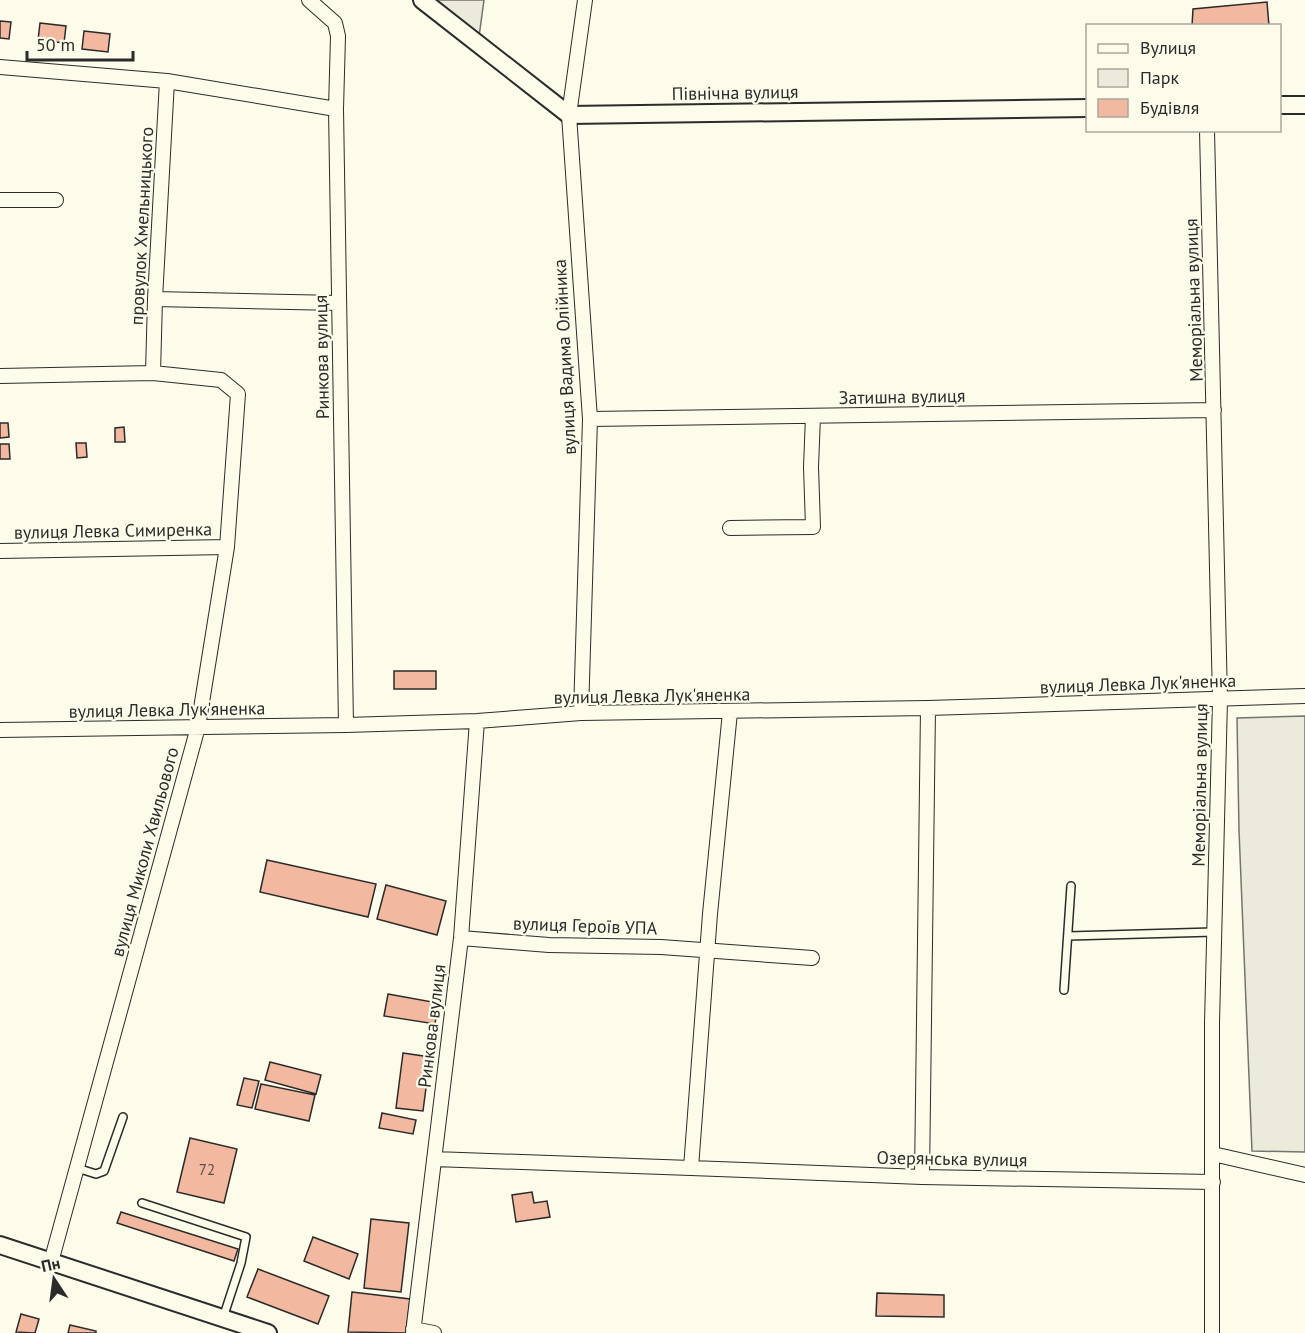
<svg xmlns="http://www.w3.org/2000/svg" width="1305" height="1333" viewBox="0 0 1305 1333" font-family="'PT Sans',sans-serif">
	<style>
		.green { fill: #ecebdb; stroke: #74746e; stroke-width: 1.5 }
		.building { fill: #f2b8a0; stroke: #2b2b2b; stroke-width: 1.5 }
		.lines { fill: none; stroke-linecap: round; stroke-linejoin: round }
		.service-casing { stroke: #2b2b2b; stroke-width: 10 }
		.minor-casing { stroke: #2b2b2b; stroke-width: 16 }
		.tertiary-casing { stroke: #2b2b2b; stroke-width: 20 }
		.service { stroke: #fdfbea; stroke-width: 7 }
		.minor { stroke: #fdfbea; stroke-width: 14 }
		.tertiary { stroke: #fdfbea; stroke-width: 16 }
		.labels { text-anchor: middle; stroke-width: 4.5; stroke-linejoin: round; paint-order: stroke }
		.number-label { font-size: 15px; fill: #5d4e48 }
		.street-label { font-size: 18px; fill: #2b2b2b; stroke: #fdfbea }
	</style>
	<rect width="100%" height="100%" fill="#fdfbea"/>
	<path class="green" d="M422 0H484L478 44Z
		M1305 716V1152L1252 1151 1239 830 1237 718Z"/>
	<path class="building" d="M1267 2 1269 26H1192L1193 9Z
		M0 21 11 22 9 39 0 38Z
		M40 23 66 26 64 43 38 40Z
		M84 31 110 34 108 52 82 49Z
		M0 423H8L9 437 0 438Z
		M124 427 125 442H115V428Z
		M76 443H86L87 457 77 458Z
		M0 444H9L10 459H0Z
		M394 671H436V689H394Z
		M267 860 376 884 368 917 260 892Z
		M386 885 446 901 437 935 377 919Z
		M388 994 438 1003 435 1024 384 1016Z
		M403 1053 430 1057 423 1111 396 1108Z
		M270 1062 321 1075 316 1094 265 1080Z
		M244 1078 259 1081 252 1108 237 1105Z
		M261 1084 315 1095 309 1121 255 1109Z
		M382 1113 416 1120 413 1134 379 1128Z
		M190 1138 237 1149 224 1203 177 1192Z
		M532 1192 534 1203 547 1201 550 1217 516 1222 512 1195Z
		M121 1212 238 1249 234 1261 117 1223Z
		M371 1219 409 1223 401 1292 364 1288Z
		M313 1237 358 1254 349 1279 304 1261Z
		M258 1269 329 1296 318 1324 247 1297Z
		M352 1292 410 1299 406 1333 348 1332Z
		M877 1293 944 1295V1317L876 1316Z
		M21 1314 39 1319 35 1333 16 1332Z
		M70 1325 96 1331V1333H68Z"/>
	<g class="lines">
		<g class="service-casing">
			<path id="service" d="M1068 936 1214 932
				M1064 990 1071 886
				M77 1168 96 1174 104 1171 123 1117
				M142 1203 246 1237 241 1263 223 1318"/>
		</g>
		<g class="minor-casing">
			<path id="minor" d="M309 0 335 23 338 36 336 109 346 725
				M0 67 167 81 336 109
				M1207 130 1220 700 1212 1023V1333
				M0 200H56
				M155 299 339 303
				M153 373 155 299 167 81
				M0 376 153 373 221 380 238 394 227 547 198 727 51 1262
				M590 419 1214 410
				M730 528 813 527 811 467 813 416
				M0 551 227 547
				M581 713 590 419 569 115 585 0
				M0 730 346 725 477 721 581 713 928 708 1305 696
				M461 938 549 945 661 947 812 958
				M1213 1154 1305 1175
				M434 1159 691 1168 710 914 730 712
				M691 1168 922 1177 1213 1182
				M922 1177 928 708
				M413 1329 434 1333
				M413 1333 461 938 477 721"/>
		</g>
		<g class="tertiary-casing">
			<path id="tertiary" d="M422 0 569 115 1088 108
				M1280 105H1305
				M0 1245 268 1333"/>
		</g>
		<use href="#service" class="service"/>
		<use href="#minor" class="minor"/>
		<use href="#tertiary" class="tertiary"/>
	</g>
	<g class="labels">
		<g class="number-label">
			<text x="207" y="1175">72</text>
		</g>
		<g class="street-label">
			<text transform="translate(735 93) rotate(-1)" y="6">Північна вулиця</text>
			<text transform="translate(142 226) rotate(-87)" y="6">провулок Хмельницького</text>
			<text transform="translate(1194 300) rotate(-92)" y="6">Меморіальна вулиця</text>
			<text transform="translate(322 357) rotate(-91)" y="6">Ринкова вулиця</text>
			<text transform="translate(565 357) rotate(-93)" y="6">вулиця Вадима Олійника</text>
			<text transform="translate(902 397) rotate(-1)" y="6">Затишна вулиця</text>
			<text transform="translate(113 531) rotate(-1)" y="6">вулиця Левка Симиренка</text>
			<text transform="translate(1138 684) rotate(-2)" y="6">вулиця Левка Лук'яненка</text>
			<text transform="translate(652 696) rotate(-1)" y="6">вулиця Левка Лук'яненка</text>
			<text transform="translate(167 710) rotate(-1)" y="6">вулиця Левка Лук'яненка</text>
			<text transform="translate(1200 785) rotate(-89)" y="6">Меморіальна вулиця</text>
			<text transform="translate(145 852) rotate(-75)" y="6">вулиця Миколи Хвильового</text>
			<text transform="translate(585 926) rotate(2)" y="6">вулиця Героїв УПА</text>
			<text transform="translate(432 1026) rotate(-83)" y="6">Ринкова вулиця</text>
			<text transform="translate(952 1159) rotate(1)" y="6">Озерянська вулиця</text>
		</g>
	</g>
	<rect x="1086" y="24" width="195" height="108" fill="#fdfbea" stroke="#a9a89e" stroke-width="1.5"/>
	<rect x="1098" y="44" width="30" height="9" fill="#fdfbea" stroke="#a9a89e" stroke-width="1.5"/>
	<text x="1140" y="54" font-size="18" fill="#2b2b2b">Вулиця</text>
	<rect x="1098" y="69" width="30" height="18" fill="#ecebdb" stroke="#a9a89e" stroke-width="1.5"/>
	<text x="1140" y="84" font-size="18" fill="#2b2b2b">Парк</text>
	<rect x="1098" y="99" width="30" height="18" fill="#f2b8a0" stroke="#a9a89e" stroke-width="1.5"/>
	<text x="1140" y="114" font-size="18" fill="#2b2b2b">Будівля</text>
	<g transform="translate(54 1279) rotate(347)" stroke="#fdfbea" stroke-width="4.5" paint-order="stroke">
	<path d="M0-4.5L10 22L0 15L-10 22Z" fill="#2b2b2b"/>
	<text y="-9" font-size="16" font-weight="bold" text-anchor="middle" fill="#2b2b2b">Пн</text>
	</g>
	<path d="M27 51v9h106v-9" fill="none" stroke="#2b2b2b" stroke-width="3"/>
	<text x="36" y="51" font-size="18" fill="#2b2b2b" stroke="#fdfbea" stroke-width="4.5" paint-order="stroke">50 m</text>
</svg>
